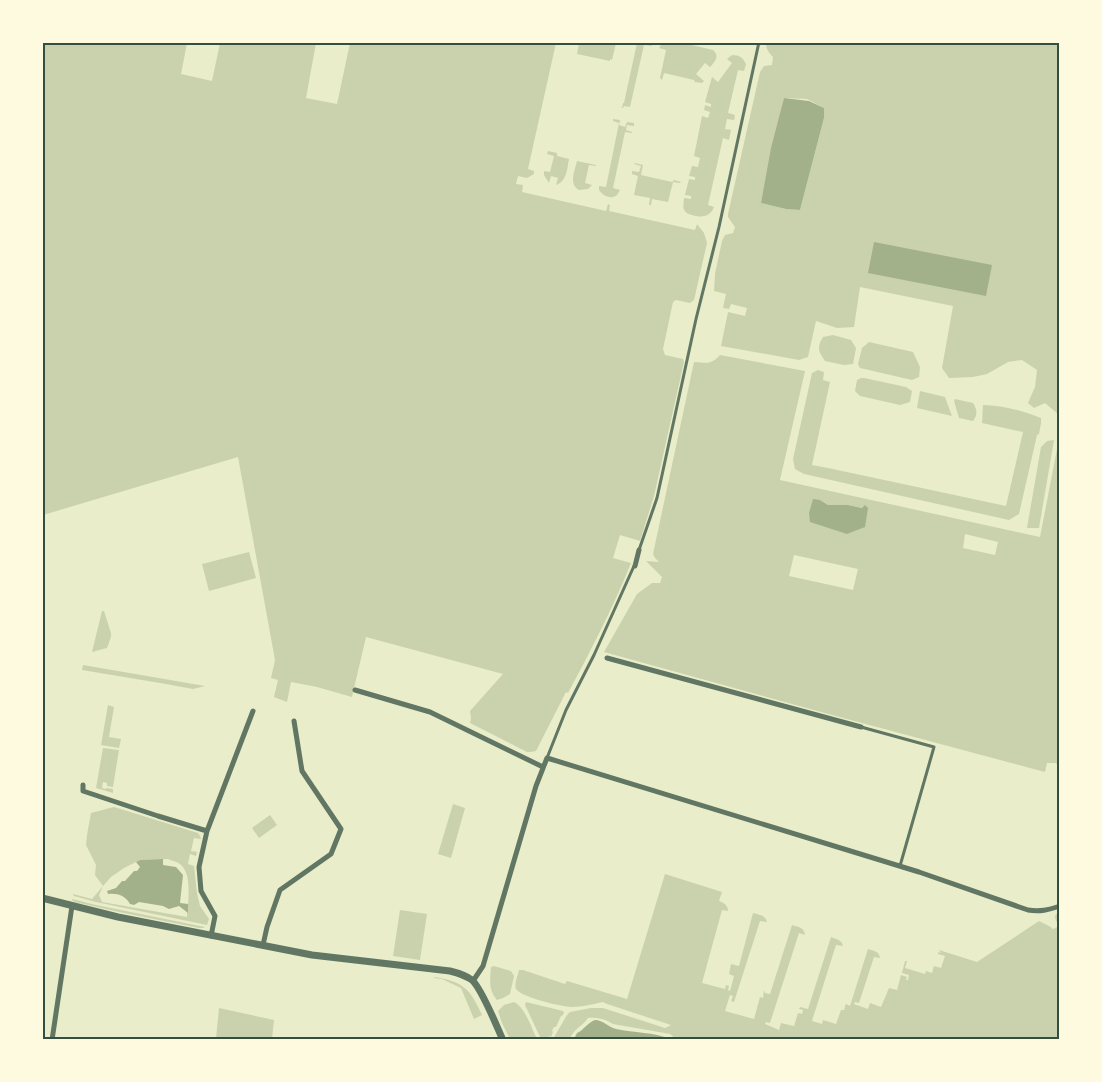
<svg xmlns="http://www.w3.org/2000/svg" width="1102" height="1082" viewBox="0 0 1102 1082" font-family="Georgia,serif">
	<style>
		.green { fill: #cad2ad; fill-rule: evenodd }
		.water { fill: #a3b18a }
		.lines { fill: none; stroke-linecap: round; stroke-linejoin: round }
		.service { stroke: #617663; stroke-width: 3 }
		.minor { stroke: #617663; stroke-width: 5 }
		.tertiary { stroke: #617663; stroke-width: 7 }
		.neatline { fill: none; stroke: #344e41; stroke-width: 2 }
	</style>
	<rect width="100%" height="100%" fill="#e9edc9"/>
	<path class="green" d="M42 43H187L181 74 212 81 220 43H316L306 98 337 104 350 43H556L528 169 534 171V174L527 178 518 176 516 184 523 185 522 192 606 211 608 204 610 205 609 211 695 230 697 224 704 233 707 243 694 300 690 303 676 300 673 302 663 349 665 355 683 359 684 362 654 496 640 541 620 535 613 558 631 563C613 608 591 650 568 693L566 692 536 751 531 752H527L470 723 471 718 470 711 503 674 366 637 352 697 317 687 291 682 287 702 274 697 278 680 271 678 275 660 238 457 43 515Z
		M579 43H616L612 60 610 59V61L577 54Z
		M637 43H652V46L644 45 630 107 624 106 623 108 616 107 622 108 623 103H624Z
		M662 43H683L713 50C720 56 715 62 710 67L705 63 696 74 704 81 702 83 695 82 694 80 664 73 662 80 660 78 666 50 659 48Z
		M766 43H1059V415L1045 403 1034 408 1028 403 1035 387 1037 370 1022 360 1008 362 987 374 973 377 949 378 942 368 953 306 860 287 854 327 837 328 816 321 808 357 799 360 721 346 728 312 745 316 747 308 731 304 729 309 723 308 726 294 714 291 715 274 722 241 725 235 733 233 735 227 728 217V214L760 72 764 66 772 65 773 57C769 53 766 49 766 43ZM784 98 807 99 824 108V118L800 210 786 209 761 203Z
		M732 55C740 55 743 58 746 64L744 71 738 70 728 113 735 115 734 120 727 119 725 129 731 130 729 140 723 138 708 205 714 207C710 217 702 218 692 215 689 214 687 214 685 211 682 208 684 202 684 198L691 199V196L685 195 689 179 695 180V177L689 176 692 166 698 167 700 158 694 156 702 116 708 118 710 112 704 110 705 105 711 107V104L705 102 712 77 718 82 732 63 727 59Z
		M613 119 620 120 619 125 625 127 627 122 634 123V126L627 125 626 130 632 132V133L625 132 613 188 620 190 617 195C611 200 603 196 599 190V186L606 187 619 123 613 121Z
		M548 151 557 153V156L569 159C567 169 567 181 556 185L558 178 551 176 549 183 544 175V171L550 172 554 156 547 154Z
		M577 161 596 165V166L589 165 585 183 592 185 588 189 579 190C568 183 575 171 577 161Z
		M635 163 643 165 641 175 672 182 674 180 681 182 680 183 673 182 668 202 652 199 651 205H649L650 198 634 195 638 176 632 174V171L639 172 641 166 634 164Z
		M833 335 851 340 856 348 853 364 844 365 825 361C819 352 816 348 823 337Z
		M869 342 913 352 920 367 919 377 912 380 860 368 858 364 862 348Z
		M720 355 805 371 780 480 1040 537 1059 439V767L1056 763H1047L1045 772 832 715 604 652 637 594 652 583H660L662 577 646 561 659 562 655 558 653 554 694 362C706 363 711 365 720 355ZM820 500 828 505H848L863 508 809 513ZM965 534 998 542 995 555 963 548ZM794 555 858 569 853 590 789 576Z
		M818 370 824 372 823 380 830 382 812 465 828 468 1006 506 1023 432 982 423 983 405C1002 405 1023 411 1041 418V423L1039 434 1037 435 1019 514 1009 520 804 474 795 469 793 459 812 373Z
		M861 378H864L906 387 912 391 910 402 900 405 860 396 855 391 857 380Z
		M920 391 945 397 952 416 917 408Z
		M955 399 973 403C977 409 978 415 973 421L959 418 954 401Z
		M1054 440 1039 528H1027L1041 447 1047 441Z
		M249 552 256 578 209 591 202 564Z
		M102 611H104L111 633V637L107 648 92 652Z
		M83 665 205 686 193 689 166 684 82 670Z
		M108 705 114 707 109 737 121 739 119 748 101 745Z
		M103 748 119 750 113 787 107 786V783L103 782 102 788 106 789V788L113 789V793L96 788Z
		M453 804 465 808 451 858 438 854Z
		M114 807 198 833 200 836 201 839 194 838 191 851 197 852 196 856 190 854 188 864 194 866 197 893 200 906 209 919 207 925 96 902 74 896 73 894 92 899 103 886 95 875 96 865 86 845 87 835 91 813ZM168 859C173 861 179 862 182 866 192 876 188 903 187 917L102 902 99 895 103 886 111 877 124 868 140 860Z
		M270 815 277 825 259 838 252 828Z
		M665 874 722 892 719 901C724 903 728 905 728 911L722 910 702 983 725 989 726 985 729 986 728 990 730 991 734 976 729 974 731 964 739 966 753 913C760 915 765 915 767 922L760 921 734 1002 731 1001 733 996 730 995 725 1011 754 1019 760 997 763 998 764 990 765 993 770 994 792 925C798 927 804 927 805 935L799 933 770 1023 766 1022 765 1024 779 1030 781 1023 794 1026 798 1013 802 1014 803 1010 799 1009 800 1007 808 1009 831 937C836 939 842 940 843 946L836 945 812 1021 822 1024 823 1020 836 1024 841 1010H844L846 1003V1004L850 1006 868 949C874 951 879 951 880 958L874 957 859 1003 855 1002 854 1004 868 1009 870 1003 881 1007 889 988 897 990 901 975 907 977 906 980H908L909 975 902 973 905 961H907L905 968 925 974 926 971 932 973 934 966 941 968 945 956 938 954V952L941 953 939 950 977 962 1039 921 1051 927 1052 929 1056 928 1059 924 1056 921 1055 916 1059 911V1039L677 1040 670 1034 613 1024C605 1019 598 1017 588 1018 583 1026 573 1029 570 1039H553L567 1015 570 1012 591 1008H603L665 1028 671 1025 607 1004 603 1002C593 1004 582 1007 572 1007 562 1007 521 997 516 989 514 984 518 975 519 970H523L565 984 567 981 627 999Z
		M72 899 96 905 205 927 203 928H199L119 912 75 902 72 900Z
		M400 910 427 914 420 960 393 956Z
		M494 966 511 971 514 976 510 994 503 998 497 1000C488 990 490 979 491 967Z
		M435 977C464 982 470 989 482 1015L474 1019 461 988 442 979 434 978Z
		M514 1002C525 1007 532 1029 537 1039H510L502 1023 498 1011 504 1005Z
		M526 1002 563 1011 564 1013 562 1016H561L556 1027H554L552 1031 553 1032 551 1037 549 1036 547 1039H541L525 1005Z
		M219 1008 274 1020 272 1039H216Z"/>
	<path class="water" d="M784 98 809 101 824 108V118L800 210 786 209 761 203 771 148Z
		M874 242 992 265 986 296 868 273Z
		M813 499 820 500 828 505H848L862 508 865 505 868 508 865 527 847 534 810 522 809 513Z
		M163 859V865L176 867 183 875 180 903 188 904V913L179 906 169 909 163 906 139 902 134 905 130 904C125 895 117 893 108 894L107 891 116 888 122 881H125L134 871H137L140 867 136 862 140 860Z
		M595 1020C603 1020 608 1027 616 1029 634 1033 654 1032 670 1039H572L575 1037 577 1033C584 1030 587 1023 595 1020Z"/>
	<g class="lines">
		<path class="service" d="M639 550 657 498 696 319 719 227 759 42
			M861 727 934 747 900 866
			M547 758 566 710 594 655 634 566"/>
		<path class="minor" d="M635 566 639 550
			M607 658 861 727
			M355 690 430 712 543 767
			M83 785V791L158 816 207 831
			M211 936 215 916 201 891 199 867 207 831 253 711
			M263 945 267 927 280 890 331 854 341 829 302 771 294 721
			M473 981 483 966 536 786 547 758 919 872 1028 910C1040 912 1048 910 1060 906
			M52 1040 72 906"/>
		<path class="tertiary" d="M42 898 118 917 312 955 450 971C458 973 465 975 472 980 482 989 496 1025 503 1040"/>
	</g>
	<rect width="1102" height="1082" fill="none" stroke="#fefae0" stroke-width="88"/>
	<rect x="44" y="44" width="1014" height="994" class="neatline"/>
</svg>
